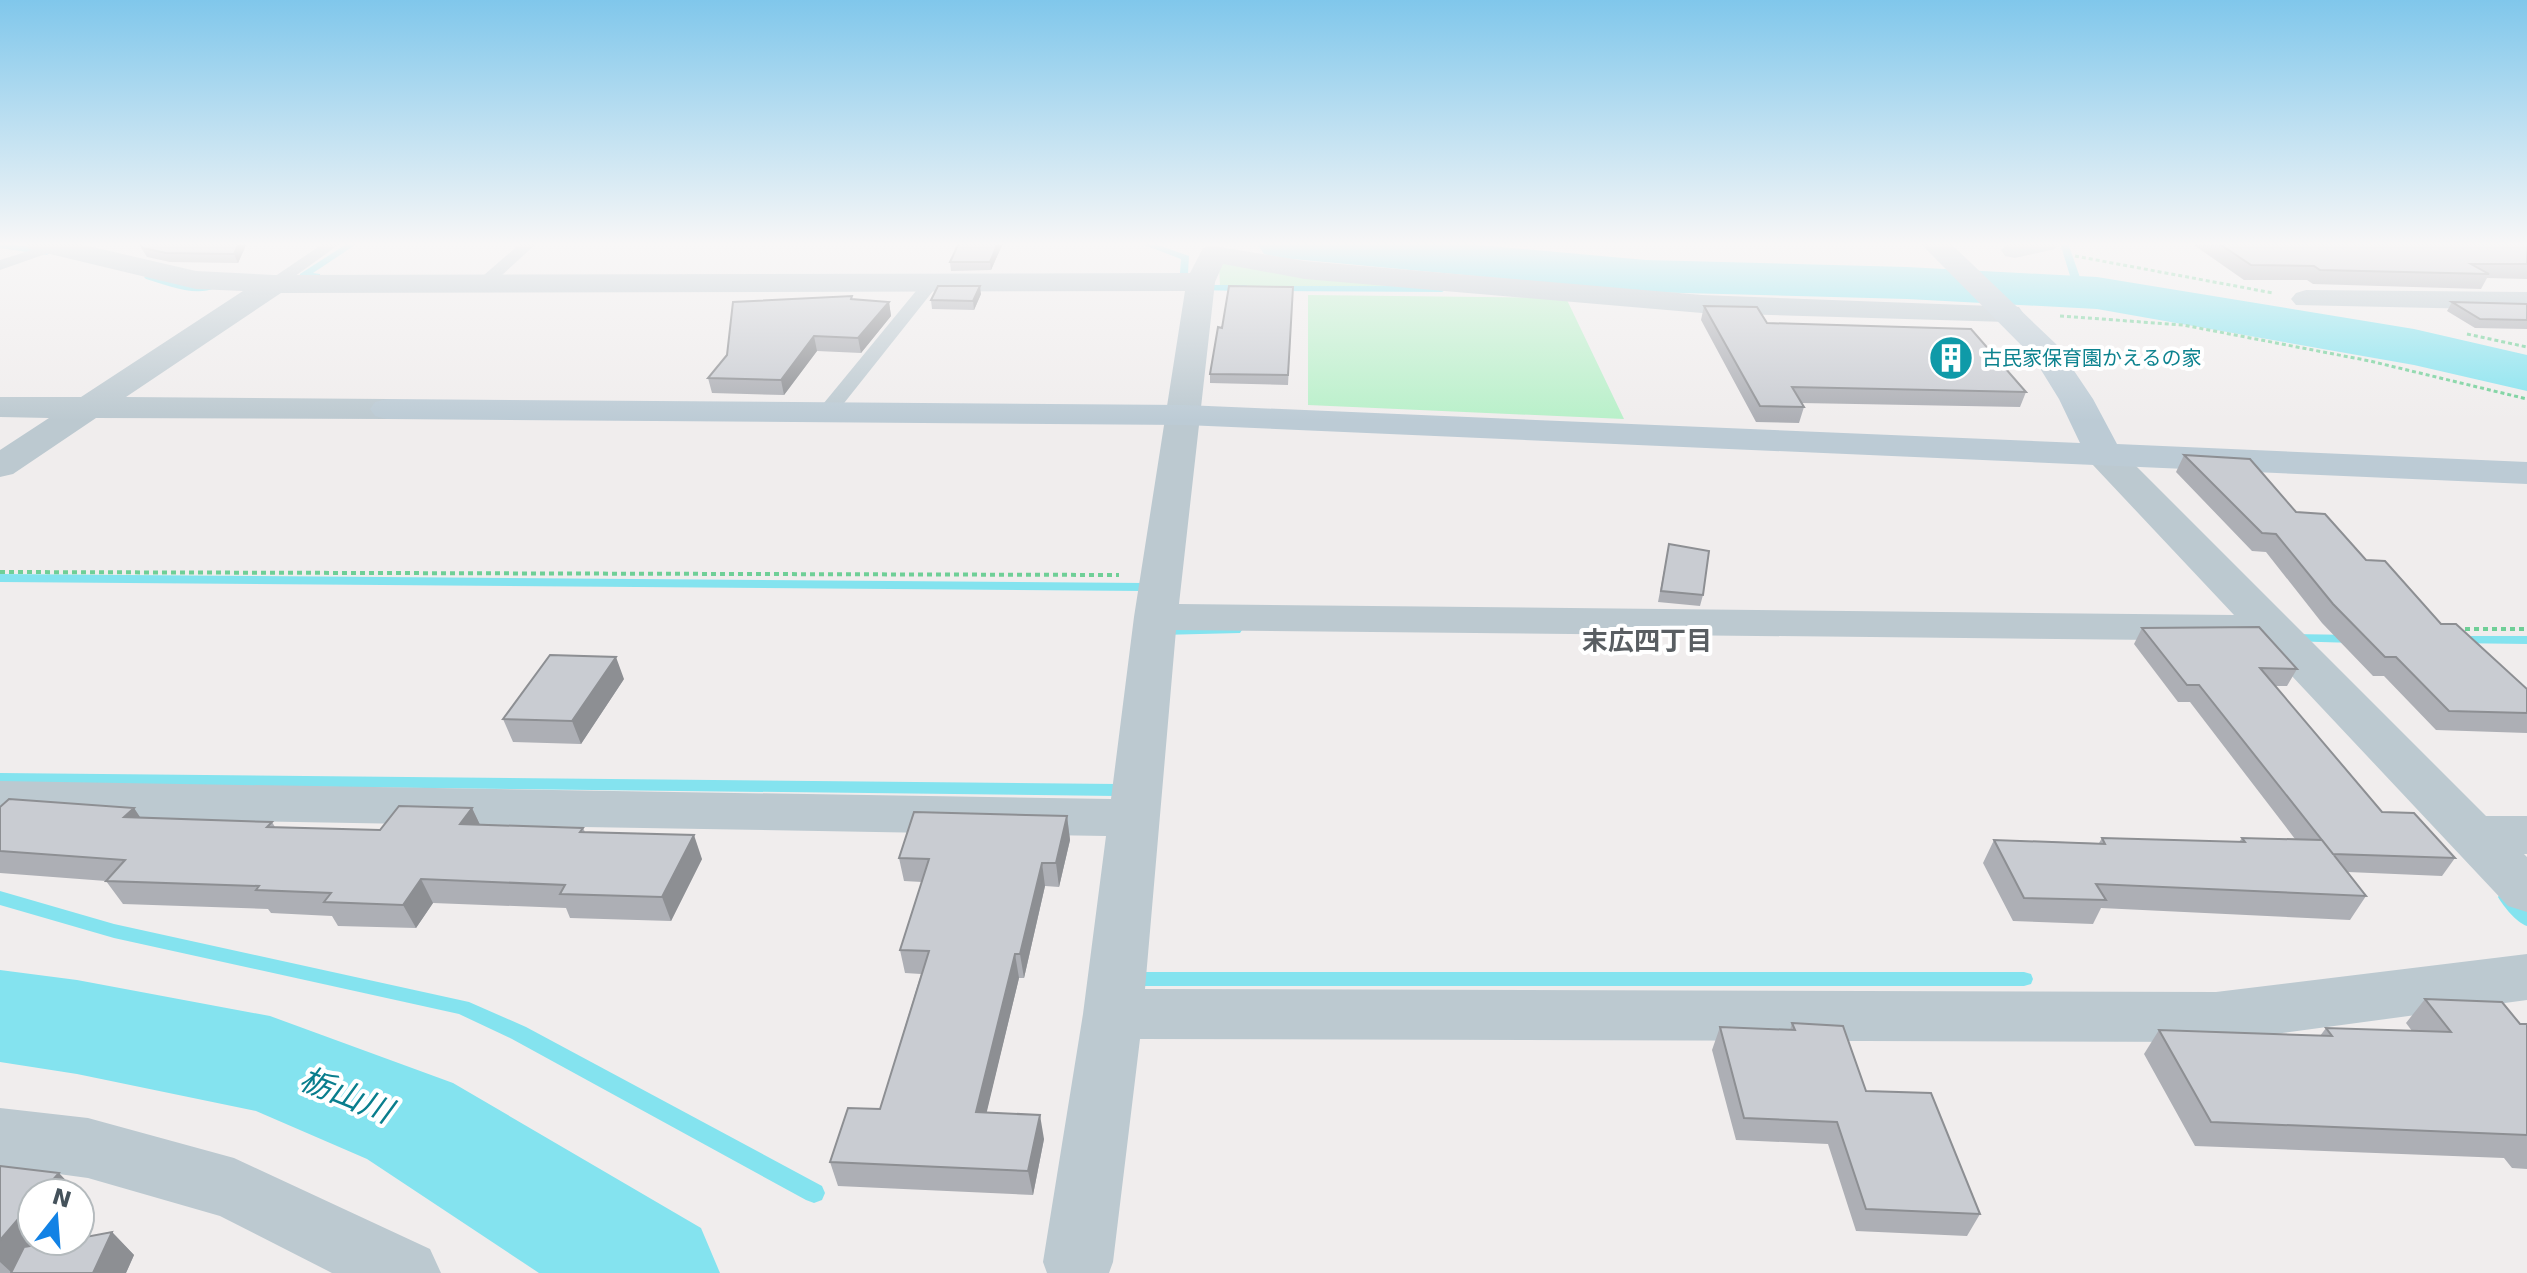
<svg xmlns="http://www.w3.org/2000/svg" width="2527" height="1273" viewBox="0 0 2527 1273" font-family="'DejaVu Sans','Noto Sans JP',sans-serif">
	<style>
		.green { fill: #b8f0c9 }
		.lines { fill: none; stroke-linecap: round; stroke-linejoin: round }
		.stream { fill: #84e3ef; fill-rule: evenodd }
		.river { fill: #84e3ef; fill-rule: evenodd }
		.path-far1 { stroke: #6fcf97; stroke-width: 3; stroke-dasharray: 4 3; stroke-linecap: butt }
		.path { stroke: #6fcf97; stroke-width: 4; stroke-dasharray: 5 4; stroke-linecap: butt }
		.lane { fill: #bcc9d0; fill-rule: evenodd }
		.street { fill: #bcc9d0; fill-rule: evenodd }
		.secondary { fill: #bccbd5; fill-rule: evenodd }
		.wall { fill: #adafb5 }
		.shaded-wall { fill: #8d8f93 }
		.building { fill: #c9ccd2; stroke: #8d8f93; stroke-width: 2 }
		.labels { text-anchor: middle; stroke-width: 8; stroke-linejoin: round; paint-order: stroke }
		.far-culture-label { font-size: 20px; fill: #0d838f; stroke: #fff; text-anchor: start }
		.neighbourhood-label { font-size: 26px; font-weight: bold; fill: #595e62; stroke: #fff }
		.near-water-label { font-size: 32px; font-style: italic; fill: #097e8d; stroke: #fff }
	</style>
	<rect width="100%" height="100%" fill="#f0eded"/>
	<path class="green" d="M1219 262 1454 289 1220 288Z
		M1308 295 1566 298 1624 419 1308 405Z"/>
	<g class="lines">
		<path class="stream" d="M0 243 47 249 51 252 47 255 0 248Z
			M348 243H358L313 273 320 274V278H300V274Z
			M1139 243H1152L1189 256 1187 290 1179 288 1181 259Z
			M2060 243H2068L2085 292 2083 294 2075 292Z
			M1485 261 1492 263 1473 291H1464V287L1467 286Z
			M149 274 190 285H210L215 288C195 297 166 285 146 279L144 277Z
			M1195 285H1246L1251 288 1246 291 1192 290V286Z
			M1275 286H1442L1447 289 1442 292 1272 291 1270 289Z
			M0 574 1145 583 1152 587 1145 591 0 582Z
			M1235 626 1240 627 1242 630 1240 633 1160 635 1153 631 1160 627Z
			M2292 634 2355 635 2362 639 2355 643 2287 641 2285 638Z
			M2456 636H2527V644L2451 643 2449 640Z
			M0 773 1117 784 1123 786 1125 790 1123 794 1117 796 0 783Z
			M2507 890 2513 892 2527 907V926C2516 922 2504 907 2498 897L2501 892Z
			M0 891 114 924 469 1002 526 1027 822 1186 825 1193 822 1200 814 1203 806 1200 512 1039 459 1014 114 938 0 905Z
			M1128 972H2024L2031 974 2033 979 2031 984 2024 986H1128L1121 984 1119 979 1121 974Z"/>
		<path class="river" d="M1257 243H1456L1646 260 1907 267 2097 277 2414 329 2527 355V391L2414 365 2097 309 1907 299 1646 292 1282 258 1264 254Z
			M0 970 77 980 270 1016 453 1083 701 1228 720 1273H539L367 1159 256 1111 77 1074 0 1062Z"/>
		<path class="path-far1" d="M2075 256 2273 293
			M2060 316 2183 325 2370 361 2527 399
			M2467 334 2527 347"/>
		<path class="path" d="M0 572 1119 575
			M2456 629H2527"/>
		<path class="lane" d="M54 243H77L0 270V260Z
			M324 243H341L280 287H268V281Z
			M521 243H537L489 287H477V281Z
			M931 278 937 280V286L833 417H819L817 413 819 409 925 280Z"/>
		<path class="street" d="M25 243H75L196 271 274 275 1190 273 1203 248 1213 246 1305 261 1702 295 2019 307 2023 313 2019 319 2008 322 1702 313 1305 279 1223 264 1215 282 1179 604 2234 615 2092 464 2087 456 2092 448 2105 445 2118 448 2486 816H2527V854H2524L2527 857V912L2508 906 2259 641 1176 630 1145 989 2216 992 2527 954V1000L2216 1042 1140 1039 1113 1262 1109 1273H1047L1043 1262 1083 1014 1106 836 0 817V781L1111 799 1134 617 1185 291 281 293 126 397 387 399 399 402 404 409 399 416 387 419 96 418 13 474 0 477V450L49 418 0 417V397H81L243 291 196 289 29 249Z
			M2009 243H2059L2055 249 2015 258 2005 256 2001 250Z
			M2306 290 2527 292V310L2296 305 2291 299 2296 293Z
			M0 1108 88 1118 234 1158 430 1249 441 1273H332L220 1216 88 1178 0 1166Z"/>
		<path class="secondary" d="M1920 243H1950L2056 344 2093 399 2117 444 2527 462V484L1185 425 387 419 375 416 370 409 375 402 387 399 1185 405 2080 443 2059 399 2033 357Z"/>
	</g>
	<path class="wall" d="M138 243H247L238 263 170 262 147 257Z
		M959 243H1003L991 270 951 271 950 262Z
		M2191 243H2527V279L2487 278 2481 289 2313 284 2307 280H2244Z
		M1293 287 1288 385 1210 383V374L1222 328Z
		M981 294 974 310 932 309 931 300Z
		M853 300 889 302 891 316 861 353 817 351 784 395 712 393 708 378Z
		M2452 302 2527 304V329L2475 328 2447 311Z
		M1704 306 1767 323 2026 392 2020 407 1801 403 1804 407 1799 423 1756 422 1701 320Z
		M2184 455 2296 512 2366 560 2441 624 2527 689V733L2436 730 2384 676H2373L2322 623 2266 552 2252 551 2176 472Z
		M1669 544 1703 595 1700 606 1658 602Z
		M2142 628 2297 669 2287 686H2275L2382 812 2455 858 2442 876 2348 872 2366 896 2350 920 2101 908 2093 924 2013 921 1983 863 1994 840 2099 843 2102 838 2239 842 2242 838 2295 839 2190 702H2178L2134 644Z
		M624 679 581 744 513 742 503 719Z
		M0 807 134 808 140 818 272 822 275 827 380 830 472 808 480 825 583 828 585 832 702 859 671 921 570 918 566 908 433 903 416 928 338 926 332 916 271 913 268 909 123 904 106 881 0 873Z
		M1067 816 1070 840 1059 887 1045 886 1024 978H1019L986 1113 1044 1139 1033 1195 838 1186 830 1162 880 1109 921 974 905 973 900 950 922 882 904 881 899 858Z
		M2425 999 2520 1024H2527V1169L2512 1168 2504 1158 2195 1146 2144 1054 2159 1030 2320 1036 2326 1028 2412 1031 2406 1023Z
		M1792 1023 1866 1091 1980 1214 1967 1236 1856 1231 1828 1144 1736 1140 1712 1050 1720 1027 1790 1030Z
		M0 1166 32 1241H43L40 1245 112 1232 134 1255 126 1273H0Z"/>
	<path class="shaded-wall" d="M239 243H247L238 263 234 254Z
		M998 243H1003L991 270 990 262Z
		M980 286 981 294 974 310 973 301Z
		M889 302 891 316 861 353 858 338Z
		M814 336 817 351 784 395 781 380Z
		M616 657 624 679 581 744 572 721Z
		M134 808 150 832 124 817Z
		M472 808 483 831 460 824Z
		M1067 816 1070 840 1059 887 1056 863Z
		M694 835 702 859 671 921 662 897Z
		M1042 863 1045 886 1024 978 1020 954Z
		M421 879 433 903 416 928 403 905Z
		M1015 954 1019 978 981 1136 976 1112Z
		M1040 1115 1044 1139 1033 1195 1028 1171Z
		M59 1173 78 1193H41Z
		M32 1203V1241H43L16 1273H12L0 1262V1240Z
		M112 1232 134 1255 126 1273H93Z"/>
	<path class="building" d="M140 243H239L234 254 166 253 143 248Z
		M959 243H998L990 262H950Z
		M2218 243H2527V264H2471L2489 274 2320 270 2314 266 2251 265Z
		M938 286H980L973 301 931 300Z
		M1229 286 1293 287 1288 375 1210 374 1218 327 1222 328Z
		M852 296 851 299 889 302 858 338 814 336 781 380 708 378 727 355 733 302Z
		M2452 302 2527 304V320L2480 319Z
		M1704 306 1757 307 1767 323 1971 329 2026 392 1792 387 1804 407 1760 406Z
		M2184 455 2250 459 2296 512 2325 514 2366 560 2385 561 2441 624H2456L2527 689V713L2449 711 2396 657H2385L2333 604 2276 534 2262 533Z
		M1669 544 1709 551 1703 595 1661 591Z
		M2259 627 2297 669 2260 668 2382 812 2414 813 2455 858 2333 854 2199 685H2187L2142 628Z
		M550 655 616 657 572 721 503 719Z
		M9 799 134 808 124 817 272 822 267 827 380 830 399 806 472 808 460 824 583 828 580 832 694 835 662 897 560 894 565 885 421 879 403 905 324 902 331 893 256 890 259 886 106 881 125 860 0 851V807Z
		M914 812 1067 816 1056 863H1042L1020 954H1015L976 1112 1040 1115 1028 1171 830 1162 848 1108 880 1109 929 951 900 950 929 859 899 858Z
		M2102 838 2245 842 2242 838 2322 840 2366 896 2096 884 2106 900 2024 898 1994 840 2105 844Z
		M2425 999 2502 1002 2520 1024H2527V1135L2211 1122 2159 1030 2332 1036 2326 1028 2451 1032Z
		M1792 1023 1843 1026 1866 1091 1931 1093 1980 1214 1866 1209 1837 1122 1744 1118 1720 1027 1795 1030Z
		M0 1166 59 1173 41 1193H32V1203L0 1240Z
		M112 1232 93 1273H11L24 1247 60 1241H80V1238Z"/>
	<linearGradient id="sky" x2="0" y2="1"><stop stop-color="#80c7eb"/><stop offset="0.58" stop-color="#f8f7f7"/><stop offset="1" stop-color="#f8f7f7" stop-opacity="0"/></linearGradient>
	<rect width="2527" height="421" fill="url(#sky)"/>
	<defs>
		<g id="building-disc" transform="scale(2.3)"><circle r="9.5" fill="#0f9aa8" stroke="#fff"/><path d="M-4-6H4V6H1V3H-1V6H-4ZM-2.5-4.3h1.7v1.8h-1.7ZM.8-4.3h1.7v1.8H.8ZM-2.5-1h1.7V.8h-1.7ZM.8-1h1.7V.8H.8Z" fill="#fff"/></g>
	</defs>
	<g fill-rule="evenodd">
		<use href="#building-disc" x="1951" y="358"/>
	</g>
	<g class="labels">
		<g class="far-culture-label">
			<text x="1982" y="365">古民家保育園かえるの家</text>
		</g>
		<g class="neighbourhood-label">
			<text x="1647" y="650">末広四丁目</text>
		</g>
		<g class="near-water-label">
			<text transform="translate(346 1095) rotate(22)" y="11">栃山川</text>
		</g>
	</g>
	<g transform="translate(56 1217) rotate(17)"><circle r="38" fill="#ffffff" stroke="#b4babd" stroke-width="2"/>
	<path d="M0-6L14 30L0 20L-14 30Z" fill="#1282e5"/>
	<text y="-12" font-size="22" font-weight="bold" text-anchor="middle" fill="#44525b">N</text>
	</g>
</svg>
